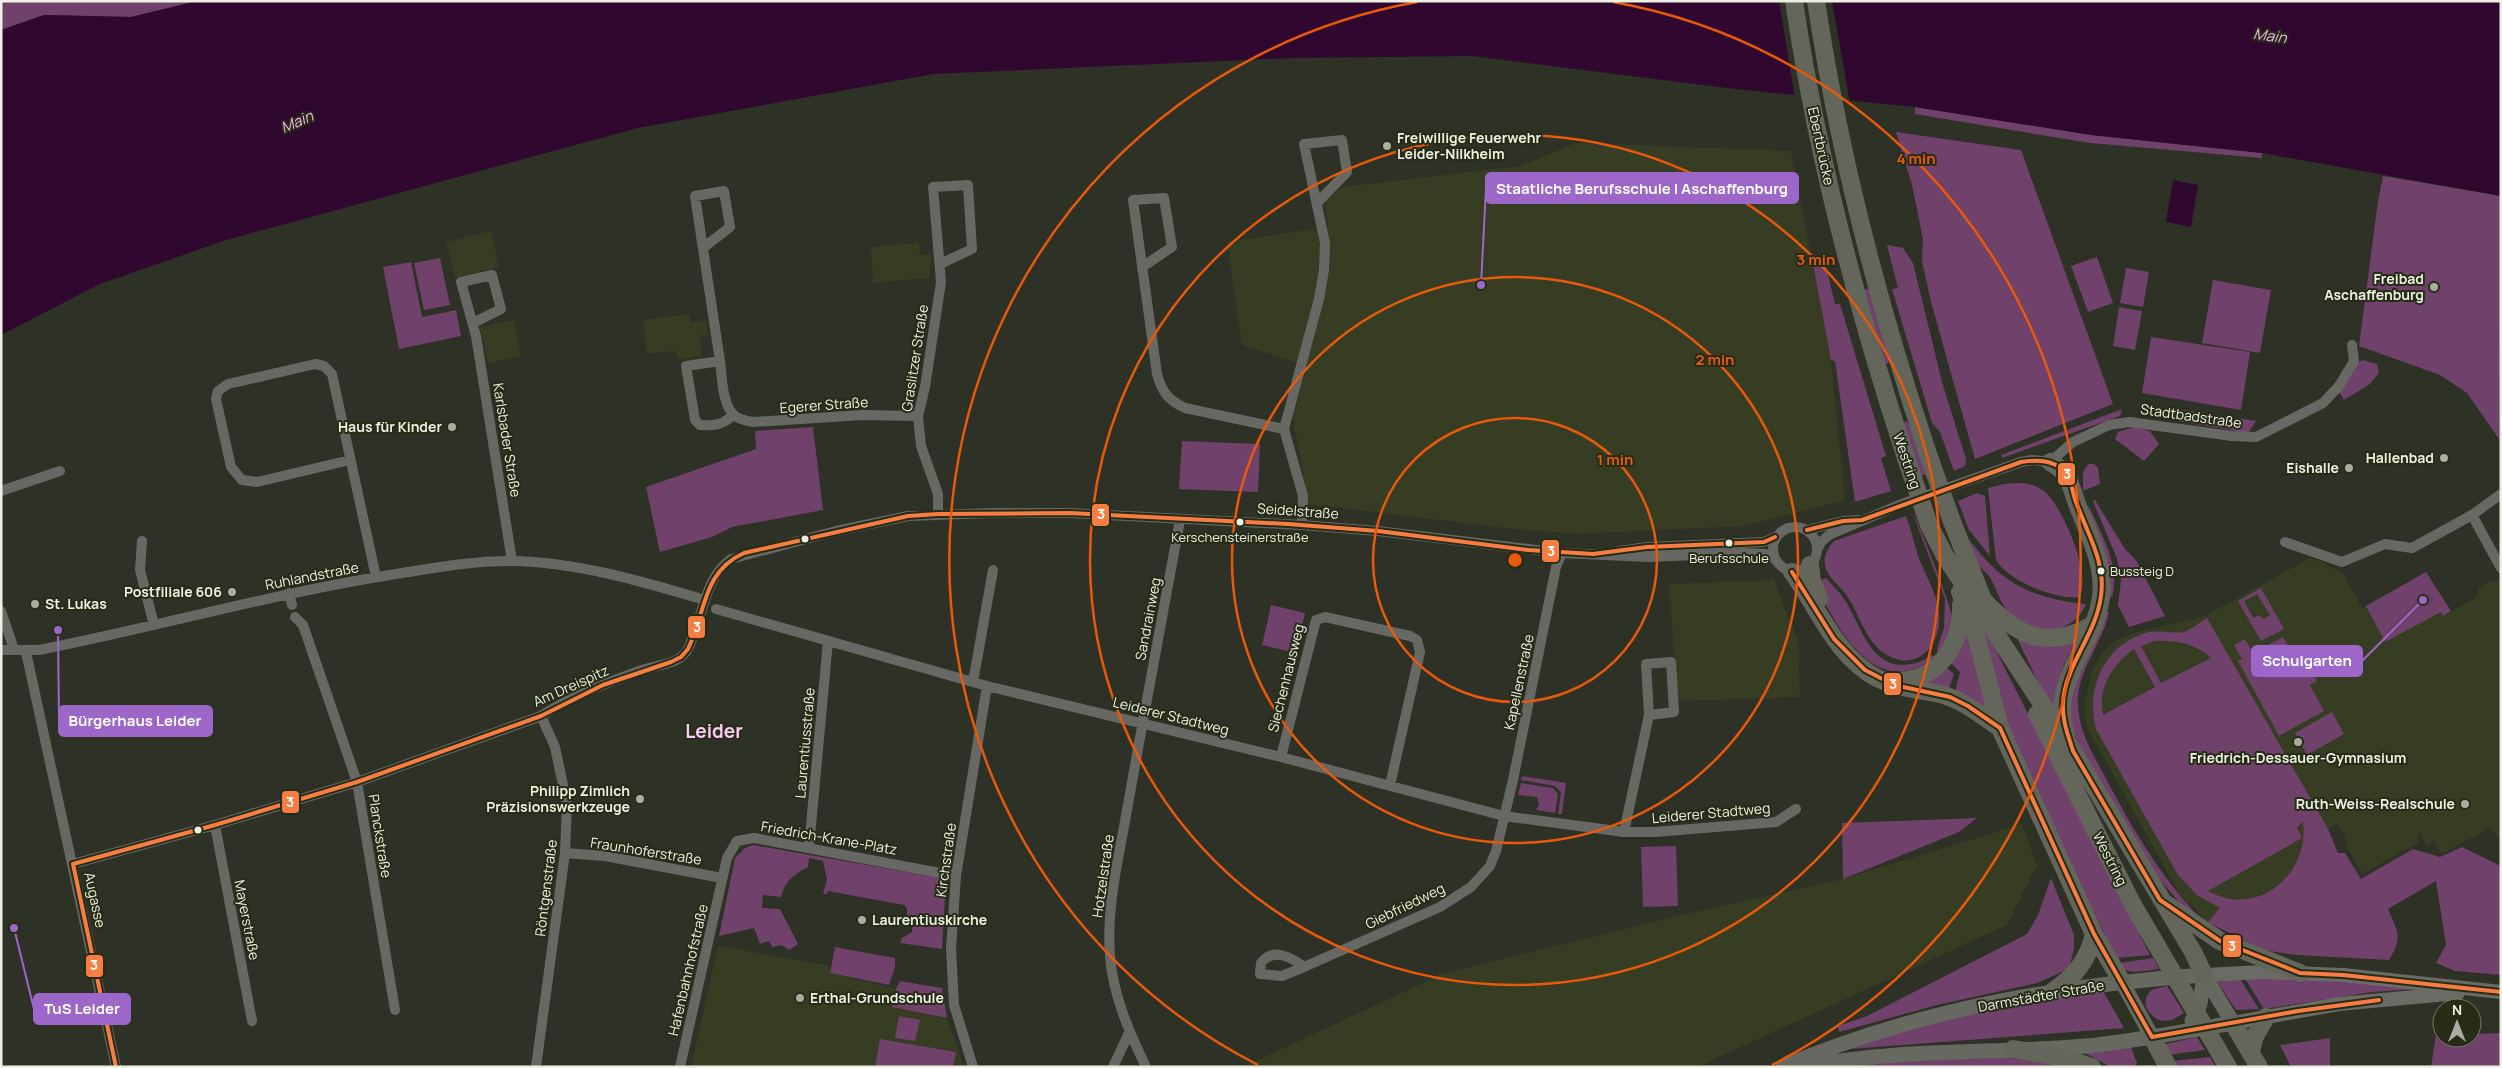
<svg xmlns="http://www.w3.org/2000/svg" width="2502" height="1068" viewBox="0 0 2502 1068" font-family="Manrope,sans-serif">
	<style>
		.built { fill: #373d23 }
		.green { fill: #6f416b; fill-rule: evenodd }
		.water { fill: #30082f }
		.pier { fill: #2e3125 }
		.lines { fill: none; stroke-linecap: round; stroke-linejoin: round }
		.street { stroke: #676863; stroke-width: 10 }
		.secondary { stroke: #6a6b64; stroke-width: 14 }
		.primary { stroke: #676960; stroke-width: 15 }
		.highway { stroke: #64665c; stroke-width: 18 }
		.highway-bridge { stroke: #64665c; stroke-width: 18 }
		.bus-1-casing { stroke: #262c16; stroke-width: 8 }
		.bus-1 { stroke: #f77d43; stroke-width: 4 }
		.ring { fill: none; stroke: #e8590c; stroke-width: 2.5 }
		.poi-dot { fill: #aaaea1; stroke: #262c16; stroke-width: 2 }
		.bus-dot { fill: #edf1e4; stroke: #262c16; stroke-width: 2 }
		.labels { text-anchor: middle; stroke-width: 4; stroke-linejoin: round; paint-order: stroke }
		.bus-label { font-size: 13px; fill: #edf1e4; stroke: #262c16 }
		.poi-label { font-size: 14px; font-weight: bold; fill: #edf1e4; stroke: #262c16; text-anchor: end }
		.street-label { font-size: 14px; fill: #edf1e4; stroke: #262c16 }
		.water-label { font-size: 15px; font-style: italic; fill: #f7b1f2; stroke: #262c16 }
		.district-label { font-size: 19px; font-weight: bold; fill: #fccbf8; stroke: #262c16 }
		.centre { fill: #e8590c; stroke: #262c16; stroke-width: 2.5 }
		.ring-label { font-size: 15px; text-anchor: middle; font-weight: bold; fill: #e8590c; stroke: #262c16; stroke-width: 4; stroke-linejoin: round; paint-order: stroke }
		.leader { fill: none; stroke: #9d67ca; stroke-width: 2 }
		.callout-dot { fill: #9d67ca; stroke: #262c16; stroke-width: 2 }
		.callout { fill: #9d67ca; stroke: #9d67ca; stroke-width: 2 }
		.callout-label { font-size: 15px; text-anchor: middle; font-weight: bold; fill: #fff }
		.line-badge { stroke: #262c16; stroke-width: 2 }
		.badge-label { font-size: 14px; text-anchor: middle; font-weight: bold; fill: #fff }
	</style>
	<rect width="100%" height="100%" fill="#2e3125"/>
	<path class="built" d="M1575 143 1791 151 1831 360 1845 500 1744 526 1579 534 1513 529 1308 504 1293 418 1307 366 1242 345 1227 242 1328 227 1325 202 1342 187 1521 166Z
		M491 231 499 267 455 278 446 242Z
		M919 243 920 255 931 254 930 278 873 283 871 247Z
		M689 314 691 323 705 320 708 335 699 336 702 356 679 359 676 351 647 354 643 320Z
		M514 320 521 356 488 363 480 327Z
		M2310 558 2323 562 2344 575 2362 608 2426 572 2451 611 2476 598 2479 588 2491 581 2501 582V842L2491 828 2441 854 2434 841 2426 845 2419 831 2418 843 2362 874 2348 849 2345 834 2336 823 2328 830 2334 840 2286 892 2218 910 2208 922 2180 895 2087 727 2085 702 2092 672 2103 652 2117 640 2137 632 2203 617Z
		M1774 580 1798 641 1800 697 1678 701 1669 584Z
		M2022 824 2037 865 2007 925 1697 1067H1243L1442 974 1681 915 1843 879Z
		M718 946 827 965 831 973 896 989 892 1007 947 1018 964 1067H691Z"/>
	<path class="green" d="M1 1H197L131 17 44 15 1 30Z
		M1915 107 2091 135 2262 153V158L2090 143 1915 114Z
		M1896 132 2021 150 2113 404 1975 459 1931 302 1922 261 1923 239 1912 185Z
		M2383 176 2501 196 2499 439 2467 393 2440 375 2359 346 2378 201Z
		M1887 245 1903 248 1913 263 1942 382 1966 459 1965 466 1954 471 1940 432 1932 423 1892 289 1898 288Z
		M1811 254 1824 258 1835 304H1840L1886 456 1881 458 1891 491 1855 502 1835 361 1831 360Z
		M2097 257 2113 303 2088 312 2071 266Z
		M440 258 450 305 424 310 414 263Z
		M411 262 422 317 456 310 461 336 399 349 383 267Z
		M2126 268 2149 272 2143 307 2120 303Z
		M2213 280 2271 290 2260 353 2202 343Z
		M1871 288 1890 361 1887 364H1885L1864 290Z
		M2119 307 2142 311 2135 350 2113 346Z
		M2151 337 2250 352 2241 410 2142 393Z
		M2363 360 2377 364 2379 373 2370 384 2344 400 2339 392 2355 363Z
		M2170 408 2256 421 2248 433 2172 420Z
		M2122 409 2120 416 2002 458 2001 455Z
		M1906 421 1910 425 1927 474 1920 476 1903 423Z
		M813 427 823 510 732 527 712 537 660 552 646 487 756 449 755 431Z
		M2134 427 2150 431 2159 444 2144 461 2115 439 2118 432Z
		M1182 441 1260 444 1258 492 1179 489Z
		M2088 464H2094L2098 468 2100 484 2083 491V472Z
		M2019 483C2029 483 2037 486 2044 491 2062 505 2093 577 2079 597 2056 600 2008 581 1996 560L1988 488 2004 484Z
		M1977 493 1985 496 1990 556 1969 530 1958 501Z
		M2095 500 2125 549 2136 560 2165 616 2129 627 2118 605 2121 580 2117 559 2093 501Z
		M2088 504C2100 532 2121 565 2112 597L2108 595Z
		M1913 514C1918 520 1952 609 1952 616 1952 629 1946 642 1938 652L1937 649 1944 628 1945 599Z
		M1906 516C1911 529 1914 543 1918 556 1925 575 1937 593 1939 613 1942 645 1916 675 1884 653 1864 640 1859 611 1845 593 1838 584 1827 577 1825 565 1823 557 1828 548 1834 541Z
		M1966 537C1975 546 1982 557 1992 566 2017 591 2051 601 2086 604 2073 635 2035 637 2012 616 2002 608 1997 590 1991 579 1987 572 1980 568 1976 562 1972 554 1969 545 1966 537Z
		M2426 572 2451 611 2443 616 2441 612 2385 642 2366 606Z
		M1826 578C1832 585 1839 591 1844 599 1860 621 1868 665 1903 665 1915 664 1922 662 1931 655L1934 657C1876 704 1835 626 1815 582Z
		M2261 588 2284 629 2261 641 2238 601ZM2257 594 2270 615 2264 619 2259 615 2253 618 2244 601Z
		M1271 605 1305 613 1296 653 1262 645Z
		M2105 611 2109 612C2103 642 2080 667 2078 698 2076 730 2096 759 2110 786 2137 837 2167 886 2208 926L2183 907 2156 875 2072 732 2065 702Z
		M2207 618 2328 829 2338 853H2345L2361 879 2413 849 2440 857 2462 847 2501 866V975L2455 971 2436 963 2446 945 2436 881 2388 909C2398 932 2403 937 2389 960L2297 955 2262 950 2208 922 2220 908 2197 895 2178 875 2096 729C2085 688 2105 643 2149 632 2160 630 2177 634 2184 632 2192 629 2200 622 2207 618ZM2154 641C2175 640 2195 643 2211 658L2161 683 2141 646ZM2134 649 2155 687 2103 715C2097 688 2113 664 2134 649ZM2303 821C2310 874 2258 919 2208 891L2302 838 2297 828Z
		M1980 623H1982L2150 955 2116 958 2013 743Z
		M1967 632 1987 708 1955 692 1960 672 1947 659Z
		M2015 634 2080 636C2065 658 2055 682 2055 709H2051Z
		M2283 637 2304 674 2311 670 2317 681 2310 685 2324 711 2279 736 2238 661 2242 659 2234 645 2245 639 2253 653Z
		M1942 664 1954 674 1949 689 1895 682Z
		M2332 712 2344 734 2307 755 2295 733Z
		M1522 776 1566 783 1562 814H1558L1561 792 1555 786 1521 780Z
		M1521 783 1553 788 1558 794 1555 813 1536 810 1539 805 1537 797 1518 795Z
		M1977 818 1959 832 1843 879 1842 823Z
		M753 845 946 879 942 949 900 943 902 938 912 932 913 922 907 915V908L904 905 828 891 827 894H823L827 879 823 861 809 858 808 867C793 875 786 880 781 897L763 895 762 908 780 909 798 944 789 950 781 945 773 947 768 941 760 944 754 928 719 936 735 858 745 848Z
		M1676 846 1678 906 1643 907 1641 847Z
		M2051 878 2074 935V949L2070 965 2066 970 2037 983 1937 1005 1839 1032 1838 1026 1867 1016 2027 934 2038 915Z
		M835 947 895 958V967L889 985 830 973Z
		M2153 958 2159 969C2147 970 2124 977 2119 963Z
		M2239 977 2259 1009 2236 1010 2216 980Z
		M2244 977H2312L2435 988 2372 992 2264 1009Z
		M900 981 942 988 947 1018 892 1007 896 989Z
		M2167 986 2184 1013 2172 1020 2161 1021C2147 1014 2140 1003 2151 990Z
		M2103 991 2124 1028 1850 1049 1849 1046 1988 1008Z
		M899 1016 920 1020 915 1041 895 1038Z
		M2501 1033V1067H2431L2436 1034H2442V1038H2472V1034Z
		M2197 1037 2205 1050 2168 1055 2166 1044Z
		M2330 1038V1067H2291L2280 1045Z
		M880 1039 956 1052 953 1067H875Z
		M2131 1047 2137 1063 2135 1067H2111L2085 1053Z
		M2003 1057 2077 1067H1833L1846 1064Z
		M2210 1057 2216 1067H2174L2172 1061Z"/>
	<path class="water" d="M197 1H2501V196L2262 153 2091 135 1915 107 1735 89 1472 56 1291 58 933 74 638 128 226 240 100 284 1 335V30L44 15 131 17Z
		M2173 180 2198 185 2191 227 2166 222Z"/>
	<path class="pier" d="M1779 1H1832L1850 103 1795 98Z"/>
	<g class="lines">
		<path class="street" d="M703 248 730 227 724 191 695 196 720 361
			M1142 267 1172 247 1164 198 1133 200 1157 374C1162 392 1168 400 1185 408L1284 429
			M473 323 501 309 492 275 461 282 476 336 512 561
			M733 415C723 425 714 426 700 425L695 420 686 366 720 361C722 376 722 404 734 415 739 420 747 421 753 422L863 415 918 416
			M350 460 257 482 242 480 231 467 216 399 218 391 228 384 315 364 324 366 332 374 376 577
			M1 491 60 471
			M938 514V494L921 446 918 416 925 387 941 282 933 187 968 185 972 249 940 264
			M2472 515 2501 568
			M1302 525 1303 496 1284 429 1319 299 1324 270 1325 243 1304 144 1342 140 1347 172 1318 202
			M1773 549a22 22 0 1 1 44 0a22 22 0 1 1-44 0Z
			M1807 530 1843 521 1858 520
			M142 541 140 570 154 625
			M2285 542 2342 562 2385 544 2412 548 2472 515 2501 494
			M1817 550 1821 542 1829 535 1899 505 2021 462 2032 460 2050 462 2073 442 2109 425 2129 422 2232 436 2256 437 2323 403 2339 386 2354 361 2352 345
			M1619 551 1647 547 1764 542 1775 537
			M289 593 292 605
			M716 609 987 686 1281 757 1504 816 1624 832H1655L1776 822 1796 809
			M1 611 14 649
			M295 617 303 625 357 782 395 1010
			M1 650H39C156 627 271 594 390 575 429 569 469 561 510 561 577 562 641 581 705 600
			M26 652 116 1067
			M973 682 993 570
			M1281 757 1316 620 1325 617 1410 636 1417 640 1420 652 1390 785
			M215 825 252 1021
			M1624 832 1649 715 1674 712 1671 662 1646 664 1649 715
			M809 847 828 641
			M565 853 605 856 722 878
			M73 864 215 825 357 782 541 716C571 696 609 682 642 670 656 665 675 665 685 653 690 648 692 639 694 633 704 607 708 575 731 559L836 531 908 516 992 513H1069L1302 525 1378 531 1562 553 1648 557 1742 553 1766 554 1773 558
			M1304 967 1282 976 1260 974 1261 963C1273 947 1291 957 1304 967L1440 907 1471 887 1490 866 1496 851 1513 780 1556 567 1562 553
			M536 1067 565 853 567 804 555 747 541 716
			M680 1067 727 858 737 841 754 838 956 876
			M973 1067 954 1005 951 949 956 876 987 686
			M1113 1067 1129 1033
			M1146 1067C1129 1032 1113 995 1110 956 1106 907 1119 857 1127 810 1144 713 1163 616 1180 520"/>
		<path class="secondary" d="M2204 975 2263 972 2343 975 2501 992
			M2233 1023 2339 1004 2458 993"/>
		<path class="primary" d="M2122 982 2152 1037
			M2192 1021 2200 1004 2204 975
			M1783 1067C1916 1010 2060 985 2204 975
			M1805 1067C1898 1048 1992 1054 2086 1046 2136 1041 2184 1031 2233 1023L2204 975"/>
		<path class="highway" d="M1794 1C1817 157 1857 309 1906 458
			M1816 1C1839 154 1878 304 1927 451
			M2050 462C2071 473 2071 489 2079 509 2090 536 2105 567 2101 597 2095 646 2048 682 2066 735
			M1951 519 1984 602
			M1929 525 1945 556 2073 751 2193 952 2204 975
			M1810 565 1812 581 1819 599
			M1792 572C1819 608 1835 656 1877 678 1898 689 1919 689 1940 694 1963 700 1981 715 2000 728
			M1960 592 1977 639 2000 728 2094 934 2122 982
			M1983 600C2017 636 2046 651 2093 625
			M1889 680C1934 686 1963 646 1961 605
			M2037 714 2133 905
			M2166 904 2220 941 2300 973
			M2052 992C2074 977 2088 961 2094 934
			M2233 1023 2259 1067
			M2152 1037 2168 1067
			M2013 1049 2064 1058 2092 1067
			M2251 1052 2254 1038 2266 1017"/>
		<path class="highway-bridge" d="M1927 451 1951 519
			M1906 458 1929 525
			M2133 905 2228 1067"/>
		<g class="bus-1-casing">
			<path id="bus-1" d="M1807 530 1843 521 1862 520 2021 462C2036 460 2052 459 2064 471 2072 479 2072 492 2076 502 2087 533 2106 562 2101 596 2096 635 2065 665 2063 703 2062 720 2068 735 2073 751L2160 900 2220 941 2300 973 2343 975 2501 992
				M1792 572 1834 639 1865 670 1894 685 1950 697 1968 706 2000 728 2094 934 2152 1037
				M73 864 215 825 357 782 541 716 603 685 671 662 681 657 688 649C706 612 702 572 744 553L908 516 938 514 1069 513 1288 524 1378 531 1528 550 1593 554 1647 547 1764 542 1775 537
				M73 864 116 1067
				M2152 1037 2298 1011 2379 1000"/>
		</g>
		<use href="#bus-1" class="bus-1"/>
	</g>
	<g class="ring">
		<circle cx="1515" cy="560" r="142"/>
		<circle cx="1515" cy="560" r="283"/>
		<circle cx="1515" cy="560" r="425"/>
		<path d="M1258 1065A567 567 0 0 1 1417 2M1613 2A567 567 0 0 1 1772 1065"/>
	</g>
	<g class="poi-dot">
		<circle cx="1387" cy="146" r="5"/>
		<circle cx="2434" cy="287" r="5"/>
		<circle cx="452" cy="427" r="5"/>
		<circle cx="2444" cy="458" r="5"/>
		<circle cx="2349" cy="468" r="5"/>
		<circle cx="232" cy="592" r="5"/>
		<circle cx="35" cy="604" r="5"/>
		<circle cx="2298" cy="742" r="5"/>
		<circle cx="640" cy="799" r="5"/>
		<circle cx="2465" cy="804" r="5"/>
		<circle cx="862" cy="920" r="5"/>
		<circle cx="800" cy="998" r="5"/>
	</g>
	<g class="bus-dot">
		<circle cx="1240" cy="522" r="4.5"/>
		<circle cx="805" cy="539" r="4.5"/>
		<circle cx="1729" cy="543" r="4.5"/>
		<circle cx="2101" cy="571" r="4.5"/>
		<circle cx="198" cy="830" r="4.5"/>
	</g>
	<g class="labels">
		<g class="bus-label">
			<text x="1240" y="542">Kerschensteinerstraße</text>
			<text x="1729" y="563">Berufsschule</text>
			<text x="2110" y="576" text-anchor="start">Bussteig D</text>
		</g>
		<g class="poi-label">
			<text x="1397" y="143" text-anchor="start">Freiwillige Feuerwehr<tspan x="1397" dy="16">Leider-Nilkheim</tspan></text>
			<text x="2424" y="284">Freibad<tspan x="2424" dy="16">Aschaffenburg</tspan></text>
			<text x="442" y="432">Haus für Kinder</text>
			<text x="2434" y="463">Hallenbad</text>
			<text x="2339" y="473">Eishalle</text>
			<text x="222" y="597">Postfiliale 606</text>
			<text x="45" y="609" text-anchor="start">St. Lukas</text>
			<text x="2298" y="763" text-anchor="middle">Friedrich-Dessauer-Gymnasium</text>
			<text x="630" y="796">Philipp Zimlich<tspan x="630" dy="16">Präzisionswerkzeuge</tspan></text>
			<text x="2455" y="809">Ruth-Weiss-Realschule</text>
			<text x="872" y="925" text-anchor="start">Laurentiuskirche</text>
			<text x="810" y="1003" text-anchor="start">Erthal-Grundschule</text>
		</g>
		<g class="street-label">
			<text transform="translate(1821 146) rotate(78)" y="5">Ebertbrücke</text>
			<text transform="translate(915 358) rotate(-81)" y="5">Graslitzer Straße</text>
			<text transform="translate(824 405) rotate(-4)" y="5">Egerer Straße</text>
			<text transform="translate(2191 416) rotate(8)" y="5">Stadtbadstraße</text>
			<text transform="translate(507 440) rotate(81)" y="5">Karlsbader Straße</text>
			<text transform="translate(1907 461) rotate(71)" y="5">Westring</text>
			<text transform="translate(1298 511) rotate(4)" y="5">Seidelstraße</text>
			<text transform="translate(312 576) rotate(-11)" y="5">Ruhlandstraße</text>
			<text transform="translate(1148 619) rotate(-79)" y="5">Sandrainweg</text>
			<text transform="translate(1286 678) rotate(-76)" y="5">Siechenhausweg</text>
			<text transform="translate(1519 682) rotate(-78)" y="5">Kapellenstraße</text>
			<text transform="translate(571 686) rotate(-24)" y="5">Am Dreispitz</text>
			<text transform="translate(1171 716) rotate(14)" y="5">Leiderer Stadtweg</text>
			<text transform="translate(805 743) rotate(-85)" y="5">Laurentiusstraße</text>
			<text transform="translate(1711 813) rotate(-5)" y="5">Leiderer Stadtweg</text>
			<text transform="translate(380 836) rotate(81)" y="5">Planckstraße</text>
			<text transform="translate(829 838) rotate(10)" y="5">Friedrich-Krane-Platz</text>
			<text transform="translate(646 851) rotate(9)" y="5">Fraunhoferstraße</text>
			<text transform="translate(2110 859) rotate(63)" y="5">Westring</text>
			<text transform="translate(946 860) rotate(-82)" y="5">Kirchstraße</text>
			<text transform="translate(1103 876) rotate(-82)" y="5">Hotzelstraße</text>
			<text transform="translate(546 888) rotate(-83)" y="5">Röntgenstraße</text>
			<text transform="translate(95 900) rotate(78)" y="5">Augasse</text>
			<text transform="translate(1405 906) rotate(-26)" y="5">Giebfriedweg</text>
			<text transform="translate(247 920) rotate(79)" y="5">Mayerstraße</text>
			<text transform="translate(688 970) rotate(-77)" y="5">Hafenbahnhofstraße</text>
			<text transform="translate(2041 996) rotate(-10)" y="5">Darmstädter Straße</text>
		</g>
		<g class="water-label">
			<text transform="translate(2270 36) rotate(8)" y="5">Main</text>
			<text transform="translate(297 122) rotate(-24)" y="5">Main</text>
		</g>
		<g class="district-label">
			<text x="714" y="738">Leider</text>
		</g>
	</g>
	<circle cx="1515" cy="560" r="8" class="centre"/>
	<g class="ring-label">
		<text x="1916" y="164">4 min</text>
		<text x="1816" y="265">3 min</text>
		<text x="1715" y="365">2 min</text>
		<text x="1615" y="465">1 min</text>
	</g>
	<path class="leader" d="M1481 285L1486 188M2423 600L2362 661M58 630L59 721M14 928L34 1009"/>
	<g class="callout-dot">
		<circle cx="1481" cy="285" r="5"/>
		<circle cx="2423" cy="600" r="5"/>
		<circle cx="58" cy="630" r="5"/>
		<circle cx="14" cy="928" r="5"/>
	</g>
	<g class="callout">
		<rect x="1486" y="173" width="312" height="30" rx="5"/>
		<rect x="2252" y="646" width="110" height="30" rx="5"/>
		<rect x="59" y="706" width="153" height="30" rx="5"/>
		<rect x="34" y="994" width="96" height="30" rx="5"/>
	</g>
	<g class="callout-label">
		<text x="1642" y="194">Staatliche Berufsschule I Aschaffenburg</text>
		<text x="2307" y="666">Schulgarten</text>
		<text x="135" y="726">Bürgerhaus Leider</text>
		<text x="82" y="1014">TuS Leider</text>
	</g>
	<g class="line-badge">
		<rect x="2057" y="462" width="19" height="24" rx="5" fill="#f77d43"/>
		<rect x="1091" y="503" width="19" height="24" rx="5" fill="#f77d43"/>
		<rect x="1541" y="539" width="19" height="24" rx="5" fill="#f77d43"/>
		<rect x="687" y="615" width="19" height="24" rx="5" fill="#f77d43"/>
		<rect x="1883" y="672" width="19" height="24" rx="5" fill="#f77d43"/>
		<rect x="281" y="790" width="19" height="24" rx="5" fill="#f77d43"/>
		<rect x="2222" y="934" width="20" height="24" rx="5" fill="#f77d43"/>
		<rect x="85" y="954" width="19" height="24" rx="5" fill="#f77d43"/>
	</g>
	<g class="badge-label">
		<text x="2067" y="479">3</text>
		<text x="1101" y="519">3</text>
		<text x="1551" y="556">3</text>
		<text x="697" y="632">3</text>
		<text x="1893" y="689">3</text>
		<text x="290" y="807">3</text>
		<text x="2232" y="951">3</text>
		<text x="94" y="970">3</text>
	</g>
	<rect width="2502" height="1068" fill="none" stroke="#edf1e4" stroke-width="5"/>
	<g transform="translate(2457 1023)"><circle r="24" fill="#262c16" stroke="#767b68"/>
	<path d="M0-4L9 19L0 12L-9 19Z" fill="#aaaea1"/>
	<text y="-8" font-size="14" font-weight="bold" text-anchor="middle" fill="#edf1e4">N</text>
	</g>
</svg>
